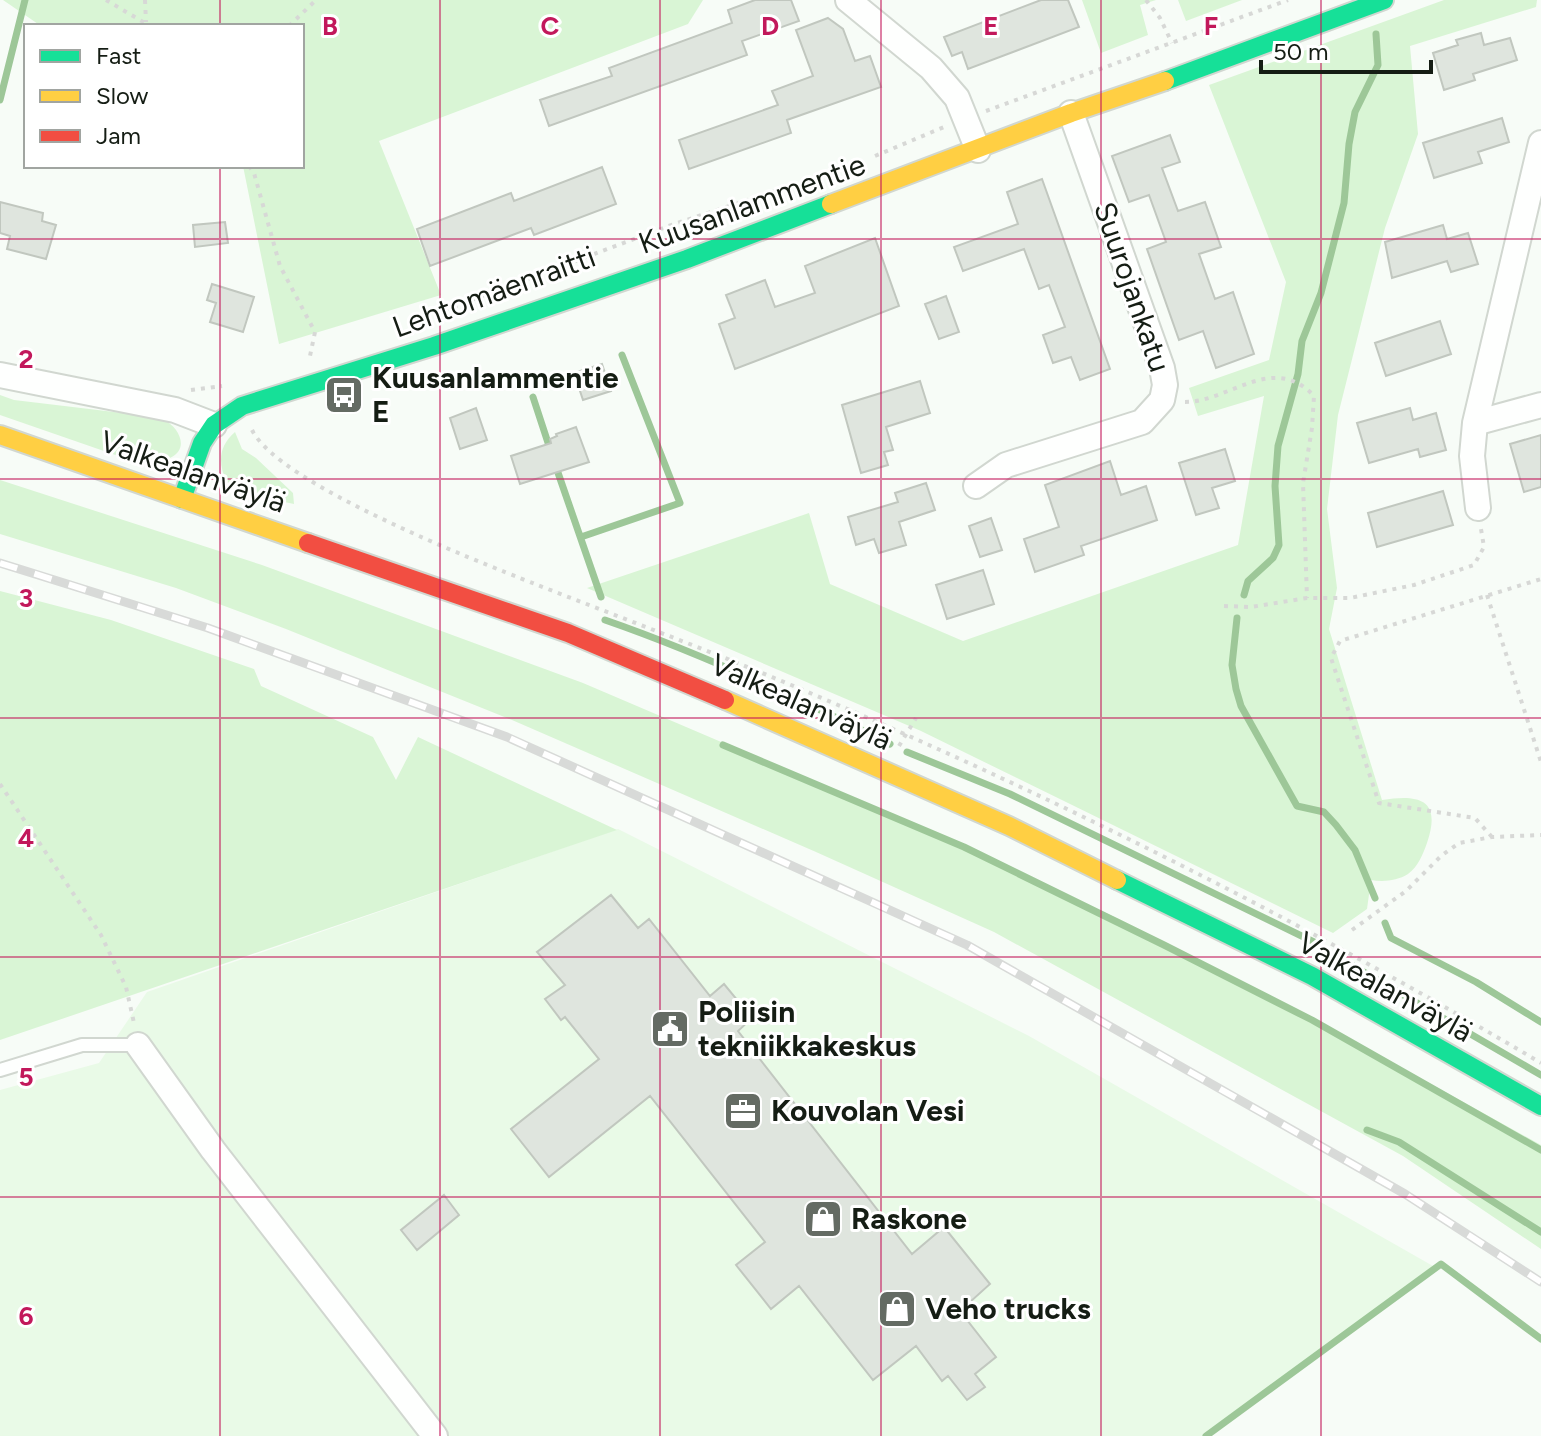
<svg xmlns="http://www.w3.org/2000/svg" width="1541" height="1436" viewBox="0 0 1541 1436" font-family="Figtree,sans-serif">
	<style>
		.built { fill: #e9fae7 }
		.green { fill: #d9f5d5 }
		.lines { fill: none; stroke-linecap: round; stroke-linejoin: round }
		.stream { stroke: #9dc798; stroke-width: 7 }
		.building { fill: #dfe5de; stroke: #c1c7bf; stroke-width: 2 }
		.lane-casing { stroke: #d1d7d0; stroke-width: 16 }
		.street-casing { stroke: #d1d7d0; stroke-width: 28 }
		.fast-casing { stroke: #d1d7d0; stroke-width: 22 }
		.slow-casing { stroke: #d1d7d0; stroke-width: 22 }
		.jam-casing { stroke: #d1d7d0; stroke-width: 22 }
		.path { stroke: #d7d8d6; stroke-width: 4; stroke-dasharray: 4 6; stroke-linecap: butt }
		.lane { stroke: #fefffe; stroke-width: 12 }
		.street { stroke: #fefffe; stroke-width: 24 }
		.fast { stroke: #16e098; stroke-width: 18 }
		.slow { stroke: #ffcf43; stroke-width: 18 }
		.jam { stroke: #f24e42; stroke-width: 18 }
		.rail-casing { stroke: #d8dad8; stroke-width: 9 }
		.rail { stroke: #fff; stroke-width: 6; stroke-dasharray: 18; stroke-linecap: butt }
		.grid { fill: none; stroke: #c2185b; stroke-width: 2; stroke-opacity: 0.55 }
		.labels { text-anchor: middle; stroke-width: 6; stroke-linejoin: round; paint-order: stroke }
		.street-label { font-size: 30px; fill: #151d14; stroke: #fff }
		.poi-label { font-size: 30px; font-weight: bold; fill: #151d14; stroke: #fff; text-anchor: start }
		.grid-label { font-size: 26px; text-anchor: middle; font-weight: bold; fill: #c2185b; stroke: #fff; stroke-width: 6; stroke-linejoin: round; paint-order: stroke }
	</style>
	<rect width="100%" height="100%" fill="#f7fcf7"/>
	<path class="built" d="M618 829 1029 1036 1433 1266 1208 1436H0V1090L99 1063 147 992Z"/>
	<path class="green" d="M3 0H703L688 24 379 141 441 295 279 344 243 166H302V26H41Z
		M1082 0H1156L1140 5 1148 35 1101 53Z
		M1178 0H1242L1186 21Z
		M1444 0H1537L1536 7 1410 46 1418 134 1385 228 1338 415 1327 509 1337 588 1329 629 1382 800C1419 794 1442 799 1427 843 1423 854 1418 867 1408 874 1397 881 1383 882 1371 880L1367 909 1333 933 921 731 587 588 809 513 830 584 963 641 1238 545 1264 396 1198 416 1189 388 1269 360 1286 282 1209 85Z
		M0 395 14 400C48 404 81 408 114 412 130 414 149 413 164 420 179 427 190 449 170 458 156 464 141 462 127 459L0 415Z
		M235 432 242 449 256 458 293 493 294 504 252 495 227 483C218 463 218 447 235 432Z
		M0 480 262 565 583 683 862 802 1119 919 1301 1012 1541 1145V1249L1403 1156 994 932 816 852 512 720 286 629 176 588 0 534Z
		M0 591 111 620 254 669 261 686 373 737 396 780 418 737 617 830 0 1040Z"/>
	<g class="lines">
		<path class="stream" d="M0 100 25 0
			M533 397 551 452
			M555 464 601 597
			M581 537 680 503 622 355
			M1244 595 1248 581 1273 558 1279 545 1275 486 1278 446 1298 374 1302 341 1321 293 1344 203 1349 144 1355 112 1378 65 1376 34
			M1237 618 1232 665 1236 689 1241 706 1297 806 1324 812 1336 825 1355 850 1375 898
			M605 620C703 654 798 698 890 744
			M723 745 964 847 1164 945 1312 1020 1541 1150
			M907 752 1010 794 1316 943
			M1385 923 1391 938 1476 982 1541 1022
			M1350 964 1541 1075
			M1367 1130 1399 1142 1541 1232
			M1206 1436 1441 1264 1541 1339"/>
	</g>
	<path class="building" d="M755 0H791L799 21 742 41 747 55 549 126 540 100 612 76 609 68 732 23 728 10Z
		M1041 0H1068L1079 27 968 69 962 52 952 56 944 37Z
		M828 18 843 29 855 61 870 56 881 87 787 120 791 133 689 169 679 140 778 105 772 91 813 76 796 30Z
		M1481 33 1484 45 1510 38 1517 60 1473 74 1475 80 1444 90 1433 53 1458 45 1456 40Z
		M1502 118 1509 142 1478 152 1482 163 1434 178 1423 143Z
		M1170 135 1180 162 1162 168 1178 211 1205 202 1221 247 1199 254 1215 299 1233 292 1254 354 1216 368 1203 331 1179 340 1147 249 1166 242 1149 195 1129 202 1112 156Z
		M602 167 616 204 534 235 531 228 430 266 417 229 511 193 514 201Z
		M1042 179 1110 369 1080 380 1071 357 1053 363 1043 335 1065 327 1049 285 1039 289 1024 249 963 271 954 247 1018 224 1007 192Z
		M0 202 43 213 42 221 56 225 46 259 7 249 10 236 0 233Z
		M225 222 228 243 195 247 193 225Z
		M1443 225 1447 239 1468 233 1478 264 1451 272 1447 261 1392 278 1385 242Z
		M875 238 899 306 735 369 719 324 735 318 726 295 765 280 775 307 815 293 805 266Z
		M212 284 254 297 243 332 210 322 216 303 207 300Z
		M946 296 959 332 939 339 925 304Z
		M1440 321 1451 354 1386 376 1375 343Z
		M602 364 611 391 583 400 574 373Z
		M920 381 930 413 886 427 893 450 884 452 888 465 861 473 842 405Z
		M476 408 487 440 460 449 450 418Z
		M1410 408 1413 420 1436 413 1446 450 1420 457 1418 449 1369 463 1357 423Z
		M576 427 589 462 520 484 511 456 551 443 550 439 557 436 556 434Z
		M1541 435V487L1524 492 1510 444Z
		M1225 449 1235 481 1212 488 1219 508 1196 515 1179 463Z
		M1110 461 1121 495 1146 486 1157 520 1081 546 1084 555 1035 572 1024 539 1059 527 1045 485Z
		M926 483 935 510 899 522 906 545 879 553 874 539 856 545 848 517 898 502 895 493Z
		M1443 491 1453 525 1377 547 1368 513Z
		M991 518 1002 550 980 557 969 526Z
		M983 570 994 604 947 619 936 585Z
		M611 895 638 928 649 919 710 996 724 984 752 1018 738 1031 912 1254 944 1227 990 1284 960 1311 996 1357 975 1374 985 1387 967 1400 948 1376 942 1381 916 1346 873 1380 799 1286 771 1309 736 1265 765 1242 650 1096 549 1177 511 1129 599 1059 565 1017 561 1020 545 999 565 985 537 952Z
		M444 1195 459 1215 417 1250 401 1230Z"/>
	<g class="lines">
		<g class="lane-casing">
			<path id="lane" d="M0 1070 82 1045H138"/>
		</g>
		<g class="street-casing">
			<path id="street" d="M848 0 931 68 957 98 978 150
				M0 375 175 410 214 425
				M1475 423 1541 405
				M976 486 1006 465 1142 422 1162 400 1165 385 1162 368 1071 113
				M1478 508 1472 456 1475 423 1541 143
				M138 1045 213 1150 435 1436"/>
		</g>
		<g class="fast-casing">
			<path id="fast" d="M1165 81 1384 0
				M182 499 202 443 214 425 242 406 434 346 687 259 831 204
				M1117 880 1312 976 1541 1106"/>
		</g>
		<g class="slow-casing">
			<path id="slow" d="M831 204 1071 113 1165 81
				M0 435 308 543
				M725 700 1009 826 1117 880"/>
		</g>
		<g class="jam-casing">
			<path id="jam" d="M308 543 568 633 725 700"/>
		</g>
		<path class="path" d="M106 0 150 26
			M145 0 146 22
			M1146 0 1160 18 1172 43
			M289 26 316 0
			M986 111 1288 0
			M875 156 944 127
			M249 166 254 173 280 266 315 332 310 356
			M416 321 674 224 837 171
			M191 390 222 386
			M1185 402C1229 402 1273 352 1314 396L1312 428 1303 483 1307 598
			M252 430C279 484 474 560 535 584 632 622 729 658 824 699 1070 804 1311 926 1541 1063
			M1487 595 1541 762
			M1224 606 1251 607 1307 598H1350L1414 585 1474 565 1484 547 1481 529
			M899 746 916 718
			M0 784 101 935 126 987 134 1023
			M1492 837 1475 818 1379 803 1331 658 1340 641 1541 579
			M1352 930 1406 891 1441 856 1459 843 1492 837 1541 835"/>
		<use href="#lane" class="lane"/>
		<use href="#street" class="street"/>
		<use href="#fast" class="fast"/>
		<use href="#slow" class="slow"/>
		<use href="#jam" class="jam"/>
		<g class="rail-casing">
			<path id="rail" d="M0 563 208 628 507 737 967 945 1405 1194 1541 1282"/>
		</g>
		<use href="#rail" class="rail"/>
	</g>
	<path class="grid" d="M220 0V26M440 0V1436M660 0V1436M881 0V1436M1101 0V1436M1321 0V1436M220 166V1436M0 239H1541M0 479H1541M0 718H1541M0 957H1541M0 1197H1541"/>
	<defs>
		<g id="bus-square" transform="scale(2)"><rect x="-9" y="-9" width="18" height="18" rx="4" fill="#646b63" stroke="#fff"/><path d="M-5-6H5V4H4V6H2V4H-2V6H-4V4H-5ZM-3.5-4V0h7V-4ZM-3.5 1.2v1.5H-2V1.2ZM2 1.2v1.5H3.5V1.2Z" fill="#fff"/></g>
		<g id="civic-square" transform="scale(2)"><rect x="-9" y="-9" width="18" height="18" rx="4" fill="#646b63" stroke="#fff"/><path d="M-.6-6.5H3V-4.5H.6V-3L4-1V1h2V6H-6V1h2V-1L-.6-3ZM-1.2 2.5V6h2.4V2.5Z" fill="#fff"/></g>
		<g id="office-square" transform="scale(2)"><rect x="-9" y="-9" width="18" height="18" rx="4" fill="#646b63" stroke="#fff"/><path d="M-6-3h4V-5.5h4V-3h4V5H-6ZM-1-4.5V-3h2v-1.5ZM-6 0V1H6V0Z" fill="#fff"/></g>
		<g id="shop-square" transform="scale(2)"><rect x="-9" y="-9" width="18" height="18" rx="4" fill="#646b63" stroke="#fff"/><path d="M-5-2.5h2.3a2.7 3.5 0 0 1 5.4 0H5L5.5 6h-11ZM-1.5-2.5h3a1.5 2.3 0 0 0-3 0Z" fill="#fff"/></g>
	</defs>
	<g fill-rule="evenodd">
		<use href="#bus-square" x="344" y="395"/>
		<use href="#civic-square" x="670" y="1029"/>
		<use href="#office-square" x="743" y="1111"/>
		<use href="#shop-square" x="823" y="1219"/>
		<use href="#shop-square" x="897" y="1309"/>
	</g>
	<g class="labels">
		<g class="street-label">
			<text transform="translate(752 204) rotate(-20)" y="10">Kuusanlammentie</text>
			<text transform="translate(1132 287) rotate(71)" y="10">Suurojankatu</text>
			<text transform="translate(494 292) rotate(-20)" y="10">Lehtomäenraitti</text>
			<text transform="translate(193 472) rotate(19)" y="10">Valkealanväylä</text>
			<text transform="translate(801 702) rotate(24)" y="10">Valkealanväylä</text>
			<text transform="translate(1385 987) rotate(29)" y="10">Valkealanväylä</text>
		</g>
		<g class="poi-label">
			<text x="372" y="388">Kuusanlammentie<tspan x="372" dy="34">E</tspan></text>
			<text x="698" y="1022">Poliisin<tspan x="698" dy="34">tekniikkakeskus</tspan></text>
			<text x="771" y="1121">Kouvolan Vesi</text>
			<text x="851" y="1229">Raskone</text>
			<text x="925" y="1319">Veho trucks</text>
		</g>
	</g>
	<g class="grid-label">
		<text x="330" y="35">B</text>
		<text x="550" y="35">C</text>
		<text x="770" y="35">D</text>
		<text x="991" y="35">E</text>
		<text x="1211" y="35">F</text>
		<text x="26" y="368">2</text>
		<text x="26" y="607">3</text>
		<text x="26" y="847">4</text>
		<text x="26" y="1086">5</text>
		<text x="26" y="1325">6</text>
	</g>
	<rect x="24" y="24" width="280" height="144" fill="#ffffff" stroke="#a1a5a1" stroke-width="2"/>
	<rect x="40" y="50" width="40" height="12" fill="#16e098" stroke="#a1a5a1" stroke-width="2"/>
	<text x="96" y="64" font-size="24" fill="#151d14">Fast</text>
	<rect x="40" y="90" width="40" height="12" fill="#ffcf43" stroke="#a1a5a1" stroke-width="2"/>
	<text x="96" y="104" font-size="24" fill="#151d14">Slow</text>
	<rect x="40" y="130" width="40" height="12" fill="#f24e42" stroke="#a1a5a1" stroke-width="2"/>
	<text x="96" y="144" font-size="24" fill="#151d14">Jam</text>
	<path d="M1261 60v12h170v-12" fill="none" stroke="#151d14" stroke-width="4"/>
	<text x="1273" y="60" font-size="24" fill="#151d14" stroke="#ffffff" stroke-width="6" paint-order="stroke">50 m</text>
</svg>
